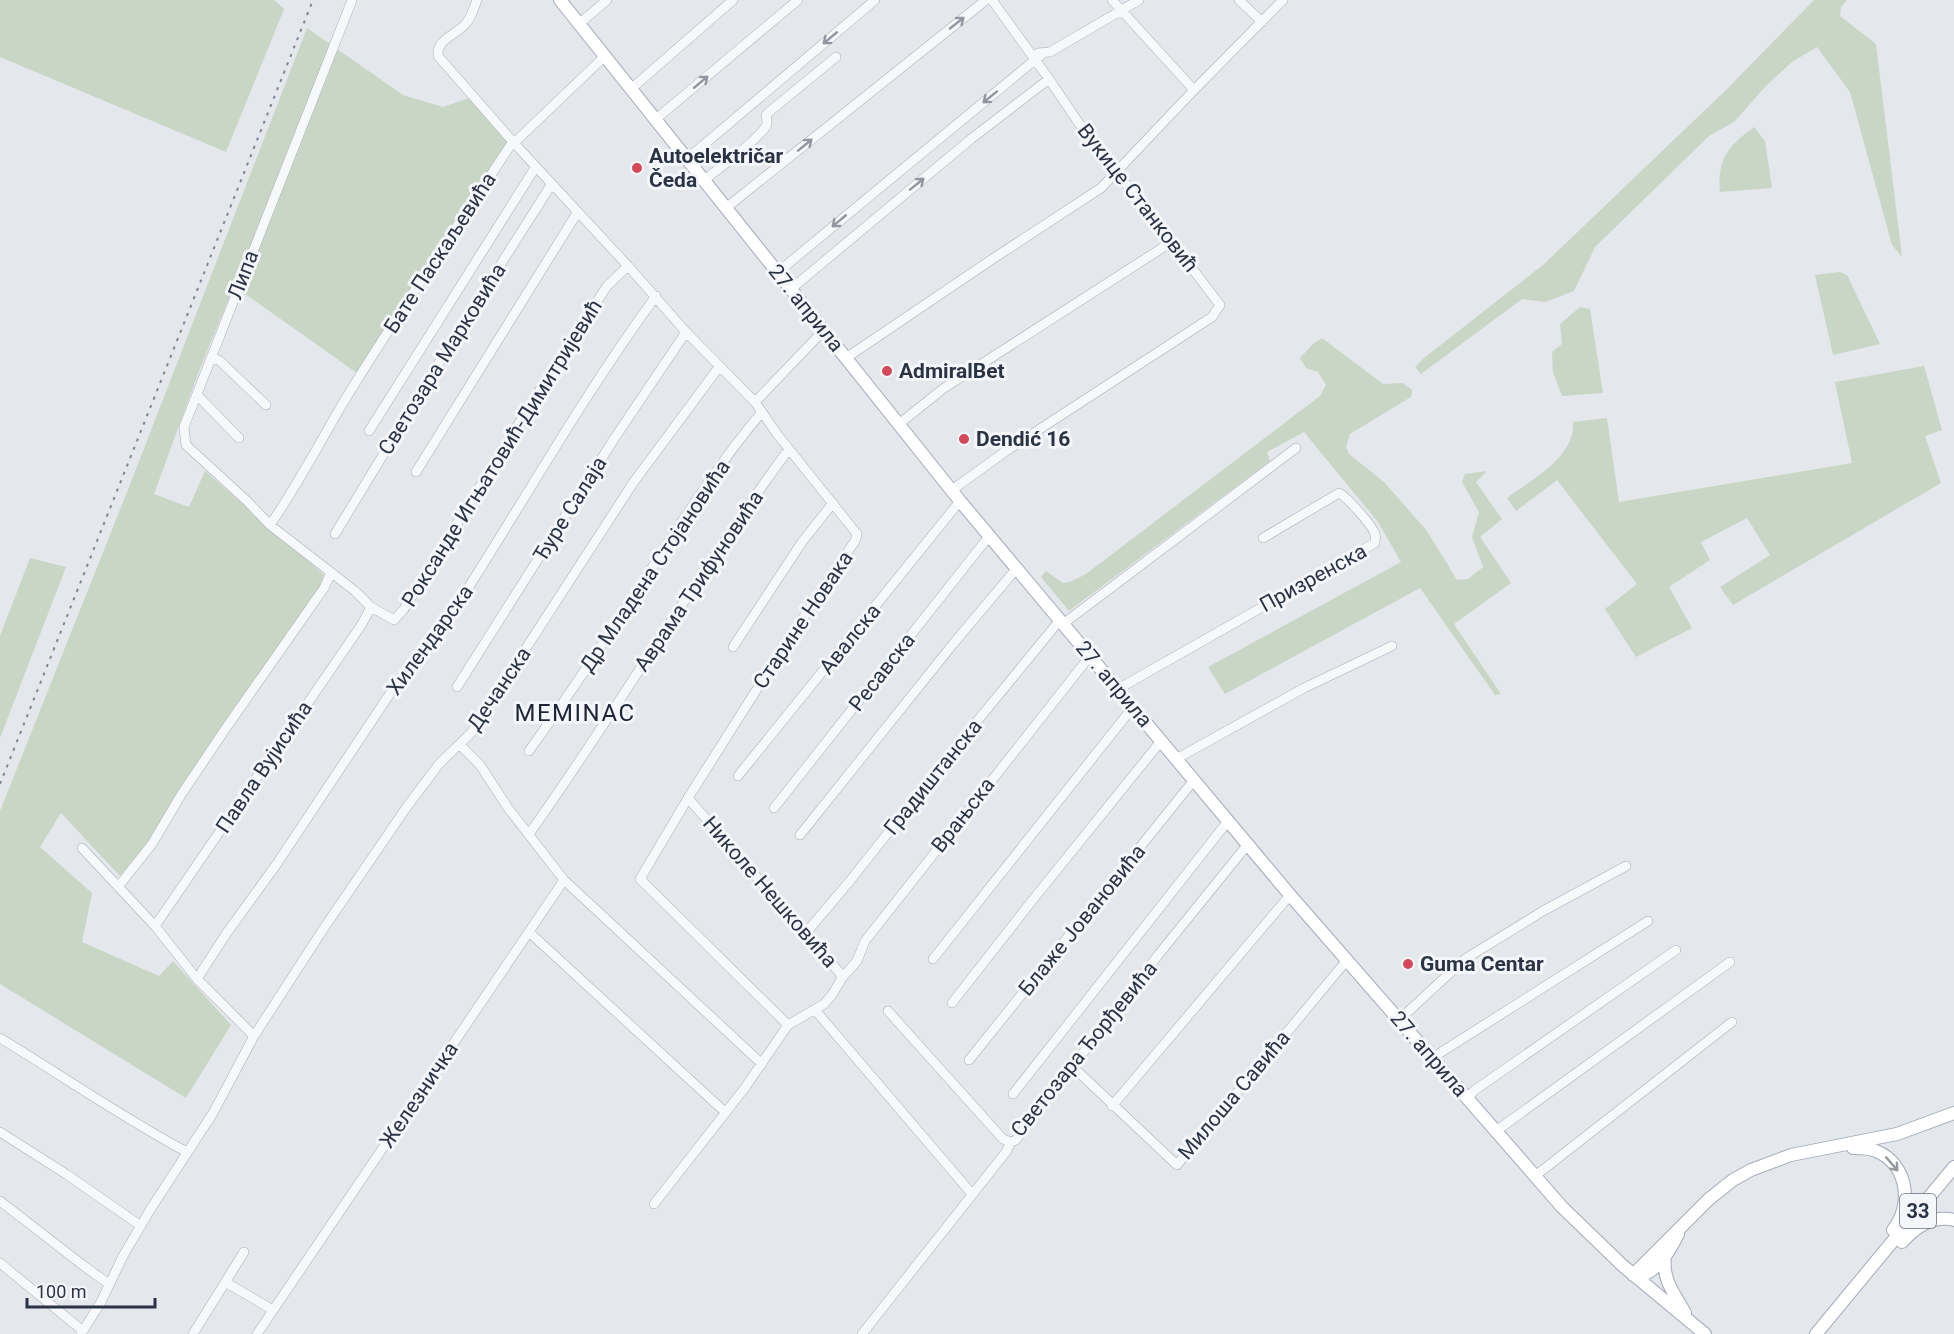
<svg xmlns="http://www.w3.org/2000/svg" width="1954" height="1334" viewBox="0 0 1954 1334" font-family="Roboto,sans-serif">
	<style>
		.green { fill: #c9d6c5 }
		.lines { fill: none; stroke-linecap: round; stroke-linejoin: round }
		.minor-casing { stroke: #a9aeb7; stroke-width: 10 }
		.major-casing { stroke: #a3abb8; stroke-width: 14 }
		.minor { stroke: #f7f8fa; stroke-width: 9 }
		.major { stroke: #fff; stroke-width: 12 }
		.rail { stroke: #7d8696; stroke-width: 2; stroke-dasharray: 3 6; stroke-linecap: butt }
		.oneway { stroke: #9196a0 }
		.oneway2 { stroke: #959aa2 }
		.poi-dot { fill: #d1495b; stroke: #f4f6f9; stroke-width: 2 }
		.labels { text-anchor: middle; stroke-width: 6; stroke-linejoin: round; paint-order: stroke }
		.shield { fill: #f4f6f9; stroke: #676e7b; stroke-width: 1.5 }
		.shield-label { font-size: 20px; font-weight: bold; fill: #2b3445 }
		.poi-label { font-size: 21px; font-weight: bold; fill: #2b3445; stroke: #f4f6f9; text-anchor: start }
		.street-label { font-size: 21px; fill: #2b3445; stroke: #f4f6f9 }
		.quarter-label { font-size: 24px; letter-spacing: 1.5px; fill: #1d2536; stroke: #f4f6f9 }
	</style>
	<rect width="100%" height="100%" fill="#e4e7ec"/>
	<path class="green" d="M0 0H274L284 9 226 152 0 57Z
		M1814 0H1847L1841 7 1840 16 1876 44 1902 257 1892 245 1850 92 1817 47 1792 62 1765 87 1734 122 1709 136 1595 247 1574 291 1545 302 1522 299 1421 374 1415 367 1424 358 1543 265 1726 90Z
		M307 28 403 95 443 107 469 98 508 141 357 373 234 286 199 371 154 494 189 507 205 471 324 575 321 585 183 785 149 840 120 876 61 813 40 847 92 893 82 942 159 976 173 961 231 1025 186 1098 0 984V811L131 482Z
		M1754 127 1765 141 1772 188 1720 192C1717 159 1728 146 1754 127Z
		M1840 272 1847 275 1880 344 1833 355 1815 275Z
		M1580 307 1590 309 1603 393 1562 396 1553 372 1552 352 1562 344 1560 324Z
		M1322 338 1383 384 1403 383 1412 390 1411 397 1350 434 1346 447 1349 454 1384 482 1427 531 1457 580 1468 579 1483 567 1472 537 1479 512 1462 482 1465 474 1487 471 1476 482 1502 519 1480 537 1511 583 1454 624 1501 694 1495 695 1420 588 1225 694 1208 667 1401 562 1378 522 1304 432 1267 452 1270 461 1069 611 1041 577 1046 571 1063 583 1070 582 1086 574 1320 396 1326 385 1318 372 1306 368 1300 358 1313 344Z
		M1924 366 1942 430 1925 436 1941 483 1733 605 1720 587 1770 555 1747 518 1701 542 1710 560 1669 587 1692 628 1636 657 1605 609 1637 584 1557 480 1516 511 1507 498C1531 480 1576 457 1573 422L1607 418 1619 502 1852 463 1835 382Z
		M30 558 66 567 0 738V636Z"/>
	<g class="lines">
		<g class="minor-casing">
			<path id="minor" d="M352 0 184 427 186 445 247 501 270 525 355 591 371 607 394 620 404 609 534 399 607 286 628 266
				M1112 0 1194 90
				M1239 0 1262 22
				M579 24 607 0
				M1038 53 1050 52 1139 0
				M605 56 514 143 628 266 686 332 755 402 777 434 857 534 855 541 786 643 688 798 640 879 788 1025
				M631 89 733 0
				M656 119 798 0
				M687 159 875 0
				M704 180C716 171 763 136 767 124 767 123 767 117 766 115L769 112 836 57
				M726 208 986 0
				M778 272 1042 54
				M791 289 971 139 1049 79
				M212 357 220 361 266 405
				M846 358 994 258 1101 188 1194 90 1283 0
				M197 395 239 438
				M755 402 824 330
				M899 424 944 388 1173 241
				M369 431 535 168
				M416 472 577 213
				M952 490 1006 451 1212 317 1220 305 1134 192 1107 165 1049 79 992 0
				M270 525C297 486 319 444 343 403 396 316 454 231 510 146L514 143 438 56C436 38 458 35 467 22 472 16 474 7 477 0
				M335 534 454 338 551 185
				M1063 624 1296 448
				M733 647 802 542 833 503
				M457 687 614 439 686 332
				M1118 689 1375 543C1375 539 1376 537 1375 534 1372 525 1347 497 1339 493L1263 538
				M460 745 480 765 508 808 564 880 762 1064
				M529 751C569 695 607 638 644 580 681 523 718 464 762 412
				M1176 759 1304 688 1392 646
				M738 776 960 501
				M774 808 990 535
				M529 834C619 708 697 573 789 449
				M800 835 953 644 1017 568
				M82 848 155 926 197 979 254 1036
				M118 887 152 844 181 795 226 728 324 588 331 573
				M155 926 362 624 371 607
				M529 932 725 1112
				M805 934 849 882 960 742 1060 620
				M933 959 1133 707
				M842 978 857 961 865 941 1090 656
				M197 979 226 934 276 865 403 674 419 659 432 644C508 530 574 408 656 296
				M952 1003 1031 902 1161 741
				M815 1010 972 1194
				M888 1011 1003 1139 1011 1142 1016 1140 1159 954 1248 844
				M1399 1020 1465 959 1543 911 1626 866
				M0 1038C63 1076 123 1118 187 1152
				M1432 1058 1648 921
				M969 1060 1194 780
				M1073 1067 1177 1165 1347 960
				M1013 1094 1228 821
				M1467 1098 1475 1090 1676 950
				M1112 1106 1290 895
				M1496 1131 1730 962
				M0 1132 66 1174 141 1226
				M1535 1176 1732 1022
				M0 1201 84 1266 109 1284
				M654 1204 744 1089 788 1025 824 1004 832 995 842 978 839 972 688 798
				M0 1263 83 1331
				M225 1282 273 1310
				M81 1334 101 1302 123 1256 150 1210 213 1113 254 1036 324 928 406 808 439 764 471 733 633 483 719 367
				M193 1334 244 1252
				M257 1334 564 880
				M862 1334 1006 1152 1011 1142"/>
		</g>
		<g class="major-casing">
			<path id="major" d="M560 0 960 501 1290 895 1562 1207 1622 1265 1705 1334
				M1853 1148C1860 1148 1869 1148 1876 1151 1908 1164 1913 1205 1893 1230
				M1902 1242C1916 1227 1932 1215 1954 1220
				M1665 1256C1662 1280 1674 1293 1685 1313
				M1633 1275 1709 1199 1733 1180 1751 1170 1791 1155 1897 1134 1954 1113
				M1636 1277C1657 1273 1669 1252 1678 1234
				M1816 1334 1954 1167"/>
		</g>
		<use href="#minor" class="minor"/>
		<use href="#major" class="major"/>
		<path class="rail" d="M0 784 313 0"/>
	</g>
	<defs><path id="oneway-shaft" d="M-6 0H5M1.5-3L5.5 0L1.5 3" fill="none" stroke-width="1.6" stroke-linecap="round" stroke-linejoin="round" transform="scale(1.5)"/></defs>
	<g class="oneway">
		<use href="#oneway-shaft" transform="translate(957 23) rotate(-38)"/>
		<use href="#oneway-shaft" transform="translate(830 38) rotate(140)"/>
		<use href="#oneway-shaft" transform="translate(701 82) rotate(-40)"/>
		<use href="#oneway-shaft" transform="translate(990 97) rotate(141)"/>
		<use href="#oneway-shaft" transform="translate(805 145) rotate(-39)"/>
		<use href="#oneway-shaft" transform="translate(917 184) rotate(-39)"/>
		<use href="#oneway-shaft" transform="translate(839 221) rotate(140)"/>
	</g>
	<use class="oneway2" href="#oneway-shaft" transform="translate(1892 1164) rotate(49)"/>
	<g class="poi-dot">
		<circle cx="637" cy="168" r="6"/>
		<circle cx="887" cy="371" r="6"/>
		<circle cx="964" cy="439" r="6"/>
		<circle cx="1408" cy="964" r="6"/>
	</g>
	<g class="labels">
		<rect class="shield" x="1900" y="1194" width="36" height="34" rx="4.5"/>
		<g class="shield-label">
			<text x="1918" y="1218">33</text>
		</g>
		<g class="poi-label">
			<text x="649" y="163">Autoelektričar<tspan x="649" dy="24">Čeda</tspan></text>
			<text x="899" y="378">AdmiralBet</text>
			<text x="976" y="446">Dendić 16</text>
			<text x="1420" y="971">Guma Centar</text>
		</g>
		<g class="street-label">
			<text transform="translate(1138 198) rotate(52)" y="7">Вукице Станковић</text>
			<text transform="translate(440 253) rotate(-57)" y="7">Бате Паскаљевића</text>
			<text transform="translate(243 275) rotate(-69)" y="7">Липа</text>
			<text transform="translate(806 308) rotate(51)" y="7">27. априла</text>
			<text transform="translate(442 359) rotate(-58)" y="7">Светозара Марковића</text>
			<text transform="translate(502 453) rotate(-58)" y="7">Роксанде Игњатовић-Димитријевић</text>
			<text transform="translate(570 509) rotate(-58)" y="7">Ђуре Салаја</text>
			<text transform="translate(655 566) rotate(-56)" y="7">Др Младена Стојановића</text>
			<text transform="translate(1313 578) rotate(-29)" y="7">Призренска</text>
			<text transform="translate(699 581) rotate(-56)" y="7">Аврама Трифуновића</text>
			<text transform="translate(803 620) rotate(-56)" y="7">Старине Новака</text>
			<text transform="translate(850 639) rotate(-51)" y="7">Авалска</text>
			<text transform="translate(430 640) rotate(-54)" y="7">Хилендарска</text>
			<text transform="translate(882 672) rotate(-52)" y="7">Ресавска</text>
			<text transform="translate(1114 684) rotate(50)" y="7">27. априла</text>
			<text transform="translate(499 689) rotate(-56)" y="7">Дечанска</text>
			<text transform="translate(264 767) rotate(-56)" y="7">Павла Вујисића</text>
			<text transform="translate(933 777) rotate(-51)" y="7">Градиштанска</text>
			<text transform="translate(963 815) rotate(-52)" y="7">Врањска</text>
			<text transform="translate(770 892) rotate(49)" y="7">Николе Нешковића</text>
			<text transform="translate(1082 920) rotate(-51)" y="7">Блаже Јовановића</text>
			<text transform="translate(1084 1049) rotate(-51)" y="7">Светозара Ђорђевића</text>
			<text transform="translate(1429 1054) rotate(49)" y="7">27. априла</text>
			<text transform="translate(419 1095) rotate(-56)" y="7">Железничка</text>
			<text transform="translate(1234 1095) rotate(-50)" y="7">Милоша Савића</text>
		</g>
		<g class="quarter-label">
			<text x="575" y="721">MEMINAC</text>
		</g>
	</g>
	<path d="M27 1298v9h128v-9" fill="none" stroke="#2b3445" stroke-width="3"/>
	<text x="36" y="1298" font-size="18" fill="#2b3445" stroke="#f4f6f9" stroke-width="4.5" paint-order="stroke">100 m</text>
</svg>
